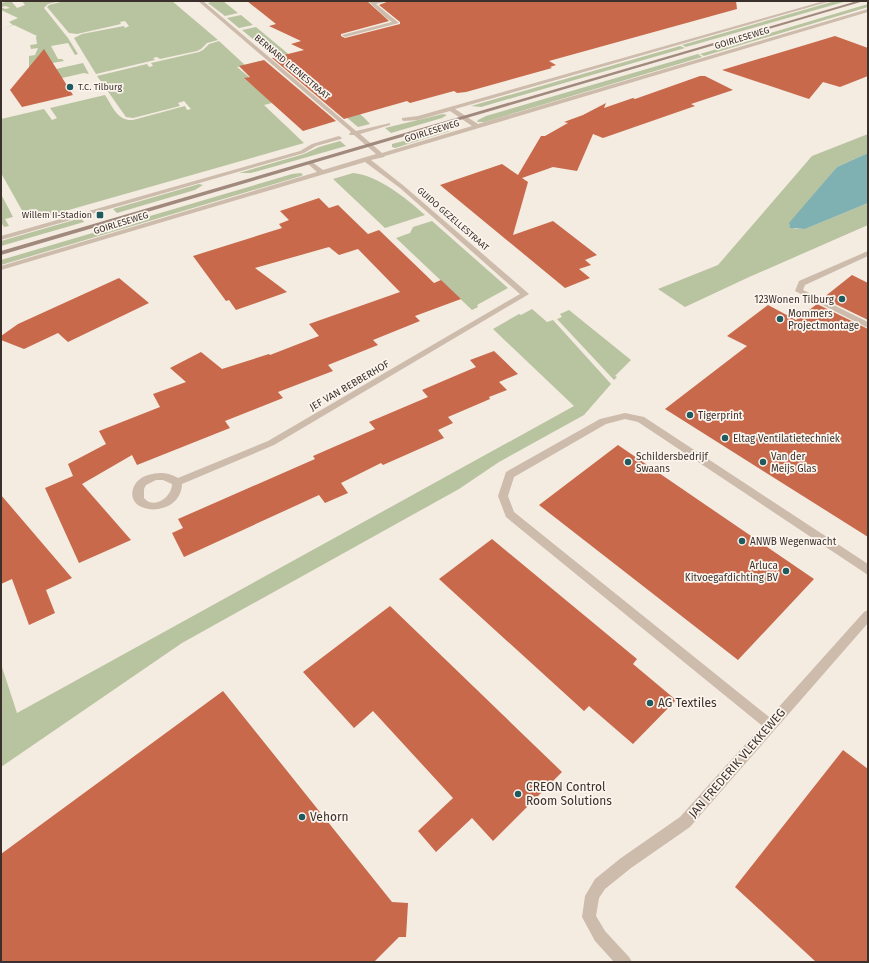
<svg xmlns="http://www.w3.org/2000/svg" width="869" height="963" viewBox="0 0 869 963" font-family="'Fira Sans',sans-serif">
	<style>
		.green { fill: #b8c4a0; fill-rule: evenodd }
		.water { fill: #7fb0b2 }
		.building { fill: #c8694b }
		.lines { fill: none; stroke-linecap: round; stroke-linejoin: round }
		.lane { fill: #cdbbac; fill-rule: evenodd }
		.street { fill: #cdbbac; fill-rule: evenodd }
		.secondary { fill: #a18a7d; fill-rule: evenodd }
		.poi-dot { fill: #1f5a5e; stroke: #fbf5ee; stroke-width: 1.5 }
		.labels { text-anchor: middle; stroke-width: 3.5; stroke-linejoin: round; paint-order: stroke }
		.far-street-label { font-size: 9px; fill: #3b302b; stroke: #fbf5ee }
		.far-poi-label { font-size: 9px; fill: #3b302b; stroke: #fbf5ee; text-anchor: start }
		.poi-label { font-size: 10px; fill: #3b302b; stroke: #fbf5ee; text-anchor: start }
		.street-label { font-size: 10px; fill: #3b302b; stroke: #fbf5ee }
		.near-poi-label { font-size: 12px; fill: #3b302b; stroke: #fbf5ee; text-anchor: start }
		.near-street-label { font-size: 12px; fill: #3b302b; stroke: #fbf5ee }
	</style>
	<rect width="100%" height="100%" fill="#f4ebe1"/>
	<path class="green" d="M11 1 17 8 25 5 22 1H60L48 4 44 8 68 38 78 54 75 55 68 43 51 46 58 59H62L64 61 29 67V56L35 55 38 48 31 49 30 45 37 44 36 37 37 36 14 25 1 29 13 25 9 22 18 18 1 10V7L5 9 10 8 6 6 1 7V3Z
		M64 1H172L218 40 207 43 201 49 197 51 160 59 157 57 153 58 155 60 96 74 74 38 82 34 124 26 125 28 129 26 125 21 120 22 121 24 77 34 69 33 47 7 49 5Z
		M214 1H223L238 13 225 16 208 3Z
		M835 1H847L686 47 682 45Z
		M868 4V7L704 56 700 54Z
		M241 15 253 25 239 28 227 18Z
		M256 27 292 57 280 62 242 30Z
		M219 41 245 65 260 61 281 80 275 82 277 83 283 81 292 89 286 91 289 94 295 92 300 96 293 98 291 95 276 99V102L264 105 304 143 37 219H32L28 213 24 214 1 173V119L44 109 52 120 57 118 50 108 105 95C113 107 117 121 133 120L185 106 187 110 191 109 184 101 178 103 180 106 133 118 126 117 97 76 147 64 149 67 153 66 151 63 199 52 203 50 209 44ZM246 65 266 82 253 86 245 79 249 77 237 67Z
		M680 46 685 48 481 107 471 106Z
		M698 54 702 57 485 122H477L478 120 486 116Z
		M83 63 89 74 84 73 62 78 47 71Z
		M290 70C317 86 349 100 370 124L358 127Z
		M443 114 447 115 442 118 391 133 385 128Z
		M445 130 450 131 395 148 392 147V144Z
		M868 134V153L837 167 789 225 795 229H805L868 203V225L747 278 685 307 658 289 718 265 812 156Z
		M340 141 346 146 251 173H239L304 154 319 147Z
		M301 173 303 175 301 176 1 265V260L292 174Z
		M353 173C378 175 407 199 425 215L385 228 333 179Z
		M199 184 203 185 195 190 117 213 113 209Z
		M1 194 13 217 5 219 9 226 4 227 1 222Z
		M81 218 84 222 1 246V241Z
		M432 221 508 288 477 305 478 307 472 310 396 238 410 233 413 227Z
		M532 309 547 322 553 320 611 384 584 415 499 462 459 489 182 643 1 767V664L17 713 574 406 493 329 519 314 521 315Z
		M569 310 631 360 615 376 617 377 614 380 557 319 562 317 560 314Z"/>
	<path class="water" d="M868 153V203L805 229 790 228 789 223 837 167Z"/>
	<path class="building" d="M247 1H367L389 21 341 34V36L345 38 400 24V22L379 5 389 1H736L737 9 549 61 556 65 550 67 552 68 466 92 457 93 454 91 410 103 407 101 344 119 272 58 304 50 291 44 301 41 269 26 276 24Z
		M835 36 868 48V76L840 87 823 82 809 99 722 70Z
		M44 49 73 95 22 107 10 90Z
		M264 60 336 121 303 131 244 78 250 77 239 66Z
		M700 76H705L733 90 691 104 695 106 603 138 593 134 577 171 553 167 522 178 528 182 513 235 553 221 597 255 585 260 591 265 579 269 590 278 565 288 440 185 502 164 518 175 541 136H545L568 123 564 122 583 115 606 103 604 108 633 98 635 99Z
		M319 198 329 208 338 205 368 234 379 230 434 283 441 280 461 299 415 316 420 321 373 340 378 345 328 365 333 371 278 392 283 398 225 421 230 428 137 465 132 455 82 484 131 540 79 563 45 488 73 476 68 464 106 444 99 431 160 407 153 394 186 382 170 368 201 352 222 369 269 354 270 355 319 336 309 324 400 292 358 249 339 255 329 247 255 268 287 292 236 310 229 300 226 301 193 256 282 228 279 224 289 220 280 211Z
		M852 275 868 283V320L823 298Z
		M119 278 149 303 68 342 58 333 24 349 1 340V336L18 324Z
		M817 304 868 329V537L665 409 747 346 727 336 768 305 796 320Z
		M494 351 518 374 499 382 507 390 489 397 490 399 448 417 453 423 438 430 444 438 383 465 381 463 341 483 348 493 325 503 319 495 184 557 172 533 183 528 178 519 315 459 313 456 375 429 369 422 428 397 422 390 476 367 470 360Z
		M618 445 814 579 738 660 539 505Z
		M1 495 72 578 46 590 55 613 29 625 12 579 1 584Z
		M492 539 637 659 633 664 676 700 633 744 589 706 584 711 439 579Z
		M390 606 562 772 493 841 472 818 436 852 418 831 453 798 373 711 354 728 303 672Z
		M223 691 392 902 408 903 406 937H399L374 962H1V854Z
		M843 750 868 769V962H816L735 887Z"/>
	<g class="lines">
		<path class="lane" d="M385 15H389L399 23 345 37 342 35 392 22 385 17Z
			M868 251V256L805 285 803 290 868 322V328L795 291 799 281Z
			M625 413 644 417 868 564V575L638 422 625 419 606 424 514 477 508 496 514 512 774 721 776 725 774 729 770 731 766 729 506 517 498 496 506 472 600 419Z"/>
		<path class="street" d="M198 1H203L356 131 390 123V125L360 134 382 153 472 126 450 111 418 120 404 121 402 120V118L418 116 824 1H831L455 109 478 124 868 9V12L385 156 384 157 371 160 404 186 529 294 274 445 182 484C181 518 125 516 133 489 135 482 141 477 148 475 159 472 168 472 178 478L268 441 520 294 400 188 365 162 1 270V266L317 172 308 164V162H312L323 170 376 154 354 135H350L349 134 351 132ZM156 480H163L172 484C172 497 154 510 144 498V489L146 485Z
			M368 1H388L376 4 389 15V17H385Z
			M339 136 342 138 341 139 316 146 304 153 1 240V236L300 151 312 144Z
			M868 610V623L690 827 631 868 605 889 599 898 596 916 605 931 629 957 632 962H614L595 941 582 917 585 896 595 879 621 858 680 817 864 612Z"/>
		<path class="secondary" d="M857 1H864L1 255V251Z"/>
	</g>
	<g class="poi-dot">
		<circle cx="70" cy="87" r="4"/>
		<rect x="96" y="211" width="8" height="8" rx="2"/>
		<circle cx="842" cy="299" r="4"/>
		<circle cx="780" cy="319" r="4"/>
		<circle cx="690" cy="415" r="4"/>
		<circle cx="725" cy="438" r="4"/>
		<circle cx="628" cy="462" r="4"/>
		<circle cx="763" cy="462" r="4"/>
		<circle cx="742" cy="541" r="4"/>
		<circle cx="786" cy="571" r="4"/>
		<circle cx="650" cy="703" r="4"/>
		<circle cx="518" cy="794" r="4"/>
		<circle cx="302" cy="817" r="4"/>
	</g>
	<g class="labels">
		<g class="far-street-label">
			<text transform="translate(742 38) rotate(-17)" y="3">GOIRLESEWEG</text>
			<text transform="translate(292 67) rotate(40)" y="3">BERNARD LEENESTRAAT</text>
			<text transform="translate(432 131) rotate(-17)" y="3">GOIRLESEWEG</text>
			<text transform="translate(453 219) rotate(41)" y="3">GUIDO GEZELLESTRAAT</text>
			<text transform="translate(121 223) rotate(-17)" y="3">GOIRLESEWEG</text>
		</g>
		<g class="far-poi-label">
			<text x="78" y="90">T.C. Tilburg</text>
			<text x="92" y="218" text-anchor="end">Willem II-Stadion</text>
		</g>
		<g class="poi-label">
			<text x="834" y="303" text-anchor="end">123Wonen Tilburg</text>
			<text x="788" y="317">Mommers<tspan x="788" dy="12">Projectmontage</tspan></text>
			<text x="698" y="419">Tigerprint</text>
			<text x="733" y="442">Eltag Ventilatietechniek</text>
			<text x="636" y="460">Schildersbedrijf<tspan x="636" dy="12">Swaans</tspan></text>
			<text x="771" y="460">Van der<tspan x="771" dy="12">Meijs Glas</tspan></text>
			<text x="750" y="545">ANWB Wegenwacht</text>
			<text x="778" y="569" text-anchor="end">Arluca<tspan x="778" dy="12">Kitvoegafdichting BV</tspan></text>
		</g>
		<g class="street-label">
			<text transform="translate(349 385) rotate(-30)" y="4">JEF VAN BEBBERHOF</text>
		</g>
		<g class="near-poi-label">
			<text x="658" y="707">AG Textiles</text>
			<text x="526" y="791">CREON Control<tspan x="526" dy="14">Room Solutions</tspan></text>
			<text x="310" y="821">Vehorn</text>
		</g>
		<g class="near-street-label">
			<text transform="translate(737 763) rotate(-49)" y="4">JAN FREDERIK VLEKKEWEG</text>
		</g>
	</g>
	<rect width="869" height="963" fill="none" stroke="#3b302b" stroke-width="4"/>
</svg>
